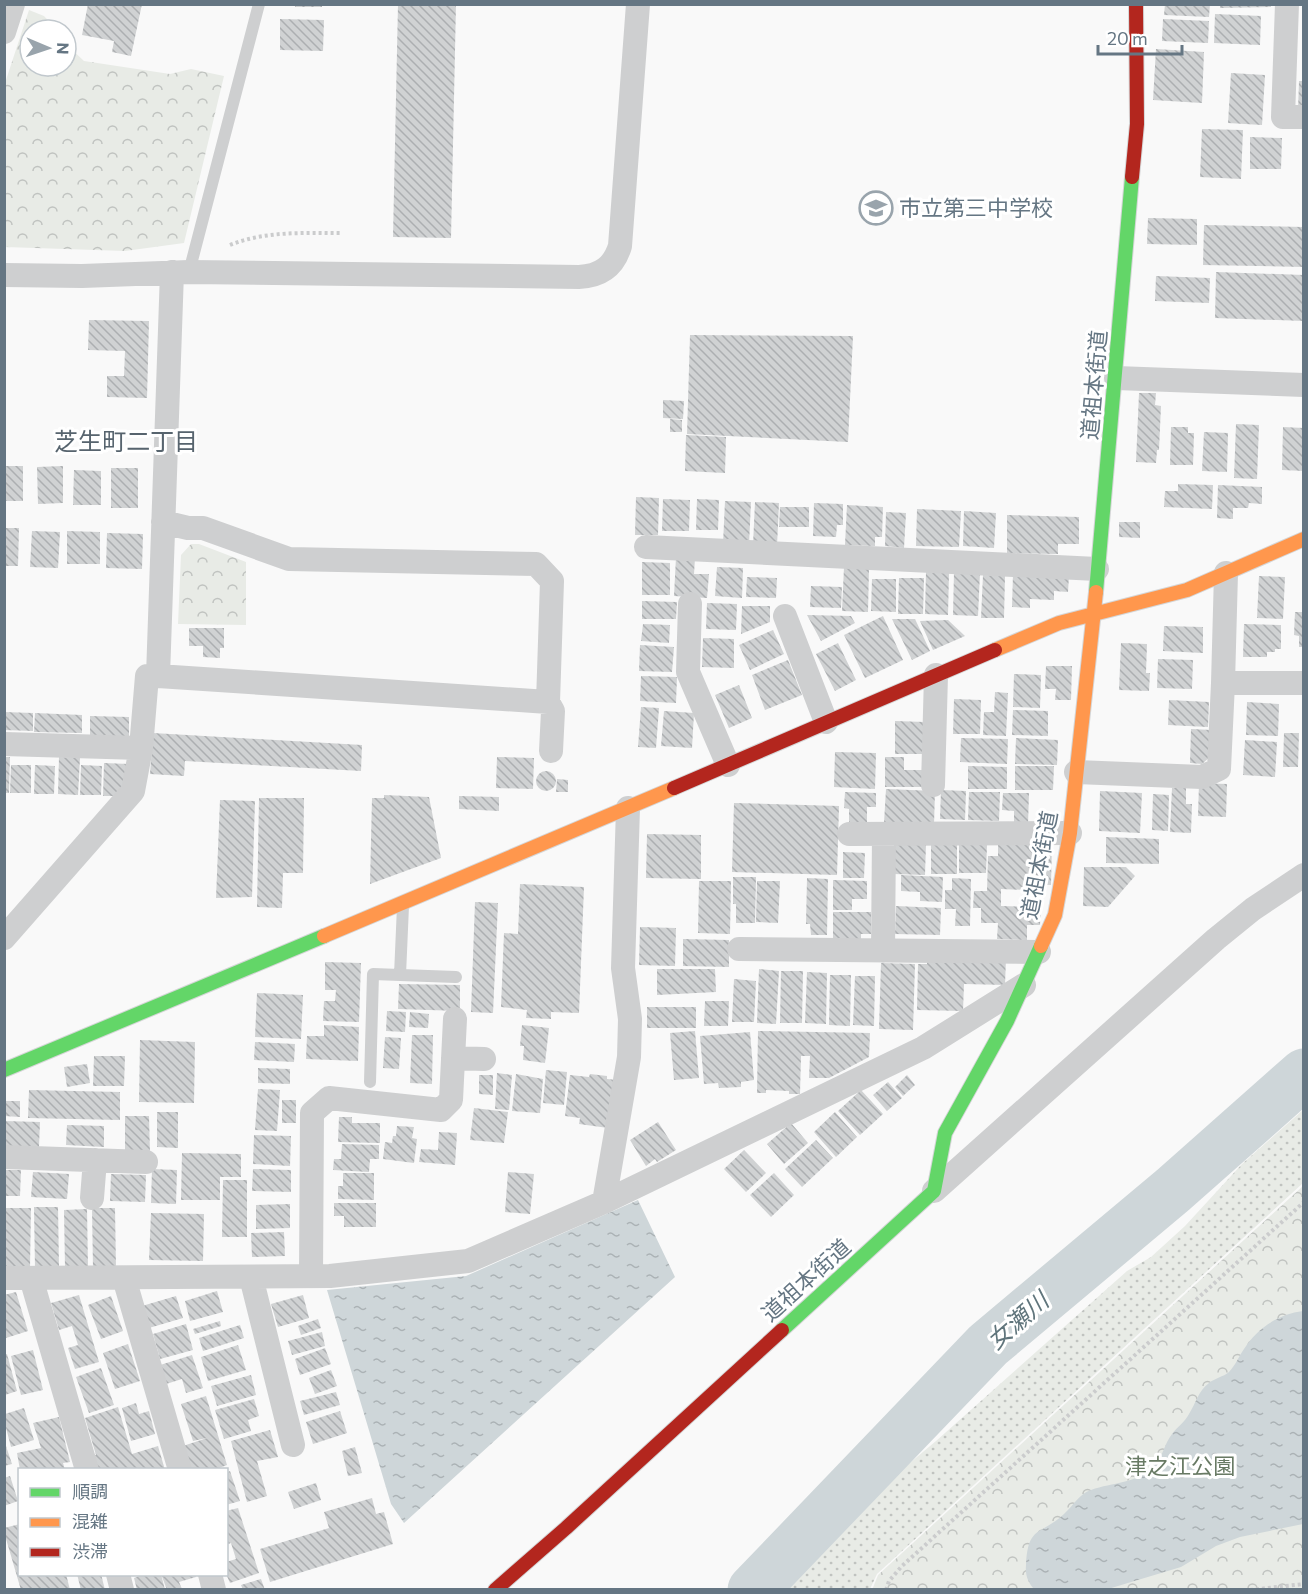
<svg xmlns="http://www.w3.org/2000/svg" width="1308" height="1594" viewBox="0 0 1308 1594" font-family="Commissioner,'Noto Sans JP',sans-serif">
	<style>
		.grass { fill: url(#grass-dots) }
		.forest { fill: url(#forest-crowns) }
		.water { fill: url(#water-ripples) }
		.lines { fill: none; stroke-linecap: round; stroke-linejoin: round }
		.river { stroke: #ced6d9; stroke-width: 51 }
		.building { fill: url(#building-back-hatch) }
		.fast-casing { stroke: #d5d6d7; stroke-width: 16 }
		.slow-casing { stroke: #d5d6d7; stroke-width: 16 }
		.jam-casing { stroke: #d5d6d7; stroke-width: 16 }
		.path { stroke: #cbcccd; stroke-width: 4; stroke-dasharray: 3 3; stroke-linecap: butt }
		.lane { stroke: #cecfd0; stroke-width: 12 }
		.street { stroke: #cecfd0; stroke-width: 24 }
		.fast { stroke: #63d668; stroke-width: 14 }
		.slow { stroke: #ff974d; stroke-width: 14 }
		.jam { stroke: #b3261e; stroke-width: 14 }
		.labels { text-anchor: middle; stroke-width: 6; stroke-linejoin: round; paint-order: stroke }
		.poi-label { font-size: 22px; fill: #657683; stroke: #fff; text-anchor: start }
		.street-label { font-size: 22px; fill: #657683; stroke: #fff }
		.park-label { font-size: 22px; fill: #687a64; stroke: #fff }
		.neighbourhood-label { font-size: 24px; fill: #57646e; stroke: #fff }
		.water-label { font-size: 24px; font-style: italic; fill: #60757c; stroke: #fff }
	</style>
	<defs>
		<pattern id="grass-dots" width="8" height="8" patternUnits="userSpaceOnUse" patternTransform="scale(1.5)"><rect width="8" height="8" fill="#e8ebe6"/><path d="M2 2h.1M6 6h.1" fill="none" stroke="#c0c3c0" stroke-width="1.8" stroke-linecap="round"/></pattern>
		<pattern id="forest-crowns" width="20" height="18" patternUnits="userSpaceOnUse" patternTransform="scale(1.5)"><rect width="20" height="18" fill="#e8ebe6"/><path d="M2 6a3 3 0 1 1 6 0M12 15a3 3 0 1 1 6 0" fill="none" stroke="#c0c3c0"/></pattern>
		<pattern id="water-ripples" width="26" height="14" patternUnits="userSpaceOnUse" patternTransform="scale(1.5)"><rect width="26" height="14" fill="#ced6d9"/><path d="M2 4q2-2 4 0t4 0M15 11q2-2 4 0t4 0" fill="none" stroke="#abb2b5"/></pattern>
		<pattern id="building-back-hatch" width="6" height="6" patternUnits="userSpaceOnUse" patternTransform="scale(1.5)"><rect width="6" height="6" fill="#d0d2d3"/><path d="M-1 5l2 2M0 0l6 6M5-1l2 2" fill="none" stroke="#acafb1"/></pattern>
	</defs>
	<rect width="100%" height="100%" fill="#f9f9f9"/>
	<path class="grass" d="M1303 1110V1183L877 1574 870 1589H789L790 1583 809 1559 855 1509 936 1441 1127 1271 1151 1257 1185 1226 1242 1164Z"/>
	<path class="forest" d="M29 10 44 16 57 30H30V66H66V44L84 61 170 74 191 69 224 76 184 243 125 251 5 247V83Z
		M191 544H199L246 562V625L178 624 181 555Z
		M1303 1186V1589L872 1590 878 1575Z"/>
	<path class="water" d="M638 1200 675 1277 404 1523 391 1504 327 1290 466 1276Z
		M1303 1311V1524L1240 1537 1216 1546 1181 1567 1108 1589 1035 1590C1028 1583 1025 1575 1026 1565 1028 1525 1040 1536 1064 1514 1073 1506 1079 1494 1091 1490 1113 1482 1136 1484 1154 1466 1163 1457 1164 1444 1172 1434 1177 1427 1185 1422 1189 1414 1196 1403 1198 1391 1209 1383 1215 1378 1223 1377 1229 1372 1235 1366 1239 1356 1244 1349 1257 1328 1279 1314 1303 1311Z"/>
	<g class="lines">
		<path class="river" d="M753 1590 988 1345 1173 1190 1304 1074"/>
	</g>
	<path class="building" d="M88 4H142L131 56 112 52 114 41 82 35Z
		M295 4H322V7H295Z
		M398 4H456L451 238 393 237Z
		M1165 4H1210L1209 17 1164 15Z
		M1220 4H1271V7L1220 8Z
		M1215 14 1261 16 1260 45 1214 43Z
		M280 19 324 20 323 51 280 50Z
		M1163 19 1209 21 1208 43 1162 41Z
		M1156 49 1204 52 1202 103 1153 100Z
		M1231 73 1265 75 1262 125 1228 123Z
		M1299 81H1304V110H1298Z
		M1202 129 1243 130 1241 179 1200 177Z
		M1250 137 1282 138 1281 169H1250Z
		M1148 218 1197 219V245L1147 244Z
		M1204 225 1304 227V267L1203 265Z
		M1216 272 1304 275V321L1215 318Z
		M1156 276 1210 278 1209 303 1155 301Z
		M89 320 149 321 147 398 107 397V376H124L125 351 88 350Z
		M690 335 853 336 848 442 687 434Z
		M1139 393H1156L1155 405 1161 406 1159 450H1157L1156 463 1136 462Z
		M663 400 684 401 683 419 663 418Z
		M670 419 682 420V432H670Z
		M1236 424 1259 425 1257 479 1234 478Z
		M1171 427H1188V433H1194L1193 465H1170Z
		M1283 427 1304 428V471L1282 470Z
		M1204 432 1228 433 1227 472 1202 471Z
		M686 435 726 437 725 473 685 471Z
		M4 466H23V501H4Z
		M63 466V503L38 504 37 467Z
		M111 468H138V508H111Z
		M74 470 101 471V505H73Z
		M1178 484 1213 485 1212 509 1164 507 1165 491H1178Z
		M1218 485 1262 487V504L1249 503 1248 508H1233V519L1217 518Z
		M636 497 659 498 658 535H635Z
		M663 499 690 500 689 531H662Z
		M697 499 719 500 718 530H696Z
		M725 501 751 502 749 545 723 544Z
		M755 502 779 503 777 546 753 545Z
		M814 503 843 504V525H837L836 537 813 536Z
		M847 505 883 507 882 537H875V546L845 545Z
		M780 507H809V527H779Z
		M917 509 961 511 959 547 916 546Z
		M964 511 996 513 994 548 963 546Z
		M886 512 906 513 904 548 885 546Z
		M1007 515 1079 517V544H1058V554L1007 553Z
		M1119 522H1140V538L1119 537Z
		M4 528H19L18 566H4Z
		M32 531 60 532 58 568 30 567Z
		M67 531 100 532V564H67Z
		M107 533 143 534 142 569 106 568Z
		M676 557 695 558 694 574H709L707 598 674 596Z
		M642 562 670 563V595H642Z
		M717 567 743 568 742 598 715 596Z
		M844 567 869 568 868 612 842 611Z
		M926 572 949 573 948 615 925 614Z
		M954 572 980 573 978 616 953 615Z
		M1013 574 1069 576 1068 592 1054 591V600L1030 599V608L1012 607Z
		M983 575 1005 576 1004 618H981Z
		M1259 576 1285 577 1283 619 1257 618Z
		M747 577 777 578 776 598 746 597Z
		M899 578H924L923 614H898Z
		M872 579H896V612L871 611Z
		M811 586 842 587 841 608 810 607Z
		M642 601 677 602 676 619H642Z
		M707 603 737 604 736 630 706 629Z
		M742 606H770V622L741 634Z
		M1295 612H1304V647H1299V636L1294 635Z
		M807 615 851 616 855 623 821 641Z
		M883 616 903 660 865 678 844 635Z
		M892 619H915L930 651 912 660Z
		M948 620 965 636 933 650 920 621Z
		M643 624 670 625 669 643 641 641Z
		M1244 624 1281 625V649H1275V652H1267V657H1243Z
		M1164 626 1203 627V653L1163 651Z
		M189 628H224V648H220V658L203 657V646H189Z
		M773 630 784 654 750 670 739 645Z
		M703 638 734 639V668L702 667Z
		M838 643 856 680 835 691 816 654Z
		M1121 643 1147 644 1146 673H1150L1149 691 1119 690Z
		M640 645 674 647 672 672 639 671Z
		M1158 659 1193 660 1192 689 1157 688Z
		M788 660 802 695 765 710 752 675Z
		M1046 666H1072L1071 700H1055L1056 689H1045Z
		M1014 674 1041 675 1040 708 1013 707Z
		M641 676 677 677 676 703 640 701Z
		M739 685 752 718 729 728 715 695Z
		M995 692 1008 693 1006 736 983 735 984 712H994Z
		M954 699 981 700 980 734H953Z
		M1169 700 1209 702 1208 727 1168 725Z
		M1247 702 1279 704 1278 736 1246 735Z
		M641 707 659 708 656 748 638 747Z
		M1013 710 1048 711V736L1012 735Z
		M664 711 694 713 692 748 661 746Z
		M4 712 33 713V731L4 730Z
		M35 713 82 715V733L34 732Z
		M90 716 129 717V736H90Z
		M895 721 925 722V754H895Z
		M1191 729 1212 730 1211 756 1202 764 1190 763Z
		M153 733 362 745 361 771 185 761 184 776 150 774Z
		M1284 733H1299L1298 767H1283Z
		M961 738 1008 739 1007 764 960 762Z
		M1016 738 1058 740 1057 765 1015 764Z
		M1245 740 1277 742 1275 777 1243 775Z
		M835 752 876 753 875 789 834 787Z
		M4 757H10L9 793H4Z
		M59 757 80 758 78 795 58 794Z
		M497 757 534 758 533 789 496 788Z
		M885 757H904V770H923V787H885Z
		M104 763 129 764 121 796H103Z
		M11 765H31V793H10Z
		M35 765 55 766 54 794H34Z
		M81 765 102 766 101 795H80Z
		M968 766 1007 767V789H968Z
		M1015 766H1054L1053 790H1015Z
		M536 781a10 10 0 1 1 20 0a10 10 0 1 1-20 0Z
		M557 779 568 780V792H556Z
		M1199 783 1227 784 1226 817 1198 816Z
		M1172 788H1186V804H1192L1191 833 1170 832Z
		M886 789 935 791 934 825 884 823Z
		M941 790 966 791 965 820 940 819Z
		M1100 791 1142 793 1140 833 1099 831Z
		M845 792 876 793V807H867V824L849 823V809L844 808Z
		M969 792H1000L999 821 968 820Z
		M1003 793H1029L1028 825 1014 824V811L1002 810Z
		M1153 794 1169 795 1168 831 1152 830Z
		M384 795 429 797 441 858 370 884 372 798H384Z
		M459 796 499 797V811L459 809Z
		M259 798H304L303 873H283L282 908 257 907Z
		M220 800 255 801 252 897 216 898Z
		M734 803 839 806 837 875 732 872Z
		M647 834 701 835V879L646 878Z
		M1106 837 1159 839V864L1106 863Z
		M998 842 1052 844 1051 885 1028 884V890L1001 889V906L1041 907 1040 925H1027V940L997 939 998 923H981V908H973L974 891H987L988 856H998Z
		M894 843 926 844 925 875 893 874Z
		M931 844H957V874H931Z
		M959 844 987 845 986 873H959Z
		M843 852 865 853 864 878H843Z
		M1084 867H1126L1135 876 1108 907 1083 906Z
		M901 875 943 877 942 902 920 901V892L901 891Z
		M733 877H756L755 923H736V904H733Z
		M807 878 828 879 827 935H811L810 924H806Z
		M952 878 971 879 970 926H955L956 909H945V890H952Z
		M833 880 867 881V899H852V910H833Z
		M699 881H731L730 934 698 933Z
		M757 881H780L778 923 756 922Z
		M520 884 584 887 579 1013 551 1012V1019L526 1018 527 1010 501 1007 504 933 518 934Z
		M475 902 498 903 493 1013 471 1012Z
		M896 906 941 908 940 935 895 934Z
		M833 912H871V934H861V942L833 941Z
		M640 927 676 928 675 966 639 965Z
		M683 939 729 940V967L683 966Z
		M927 955 1006 958 1005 985 964 984 963 1011 917 1010 918 964H927Z
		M325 962 361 963 359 1022 323 1021 324 1001H335L336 990H325Z
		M881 963 915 964 913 1030 879 1029Z
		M657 969H715L716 992 657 995Z
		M759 969 779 971 776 1024 757 1023Z
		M781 971H803L802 1023H780Z
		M807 972 827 973 826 1024 805 1023Z
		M830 975H851L850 1026 829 1025Z
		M855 976H875L874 1026 853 1025Z
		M734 979 756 981 754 1022H732Z
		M399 984 460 985V1011L398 1009Z
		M257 993 303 995 301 1039 255 1037Z
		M705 1001H729L728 1026H704Z
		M647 1007H696V1028H647Z
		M387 1011 406 1012 405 1032 386 1031Z
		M410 1012 429 1014 428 1028 409 1027Z
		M324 1025 359 1027 358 1061 306 1059 307 1036H324Z
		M522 1025 549 1028 545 1063 523 1060 524 1046H520Z
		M695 1031 699 1078 674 1080 670 1033Z
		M758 1031 870 1033 869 1057 829 1078H809L810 1056H801L800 1094H789V1091L766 1090V1093H757Z
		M750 1032 754 1080 741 1082V1087L719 1088 718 1083 704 1084 700 1036Z
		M412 1035H433L432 1084 410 1083Z
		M385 1037 401 1038 399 1069 383 1068Z
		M140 1040 195 1042 194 1103 139 1102Z
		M255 1042 295 1044 294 1062 254 1060Z
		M94 1056H125L124 1086H93Z
		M87 1064 90 1083 67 1087 64 1067Z
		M258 1068 290 1069V1084L258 1083Z
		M546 1070 567 1072 564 1105 543 1103Z
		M497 1073 512 1075 509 1110 495 1109Z
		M516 1074 543 1079 540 1113 512 1111Z
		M590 1074 607 1076V1079L617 1080 608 1128 579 1124 580 1118 565 1116 570 1075 589 1077Z
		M479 1075H493V1095L479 1094Z
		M907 1075 915 1085 903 1096 895 1087Z
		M888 1082 902 1098 887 1111 873 1095Z
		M258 1089 280 1090 277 1131 255 1130Z
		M29 1090 120 1092V1120L28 1118Z
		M861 1090 883 1114 860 1135 838 1111Z
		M282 1100H296V1123H282Z
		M4 1101H20V1117L4 1116Z
		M474 1108 508 1112 504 1143 470 1140Z
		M157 1112H178V1148L157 1147Z
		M835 1112 857 1137 836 1157 814 1132Z
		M125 1116H149L150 1153 125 1154Z
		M339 1117H352V1123H380V1143L338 1142Z
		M4 1121 40 1122 39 1147 4 1146Z
		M658 1122 676 1150 657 1162 655 1159 646 1166 630 1140Z
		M791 1123 808 1143 784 1164 767 1144Z
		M67 1125 104 1126V1147L66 1145Z
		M397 1126 414 1127 412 1138 417 1139 414 1163 383 1159 385 1142 392 1143 393 1136H396Z
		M439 1132 457 1133 455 1165 419 1162 421 1149 438 1150Z
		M254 1135 291 1136 290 1166 253 1164Z
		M816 1140 833 1158 802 1187 785 1169Z
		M342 1144 379 1145V1159H370L369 1172 333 1170 334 1159H341Z
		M744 1150 766 1173 746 1192 724 1169Z
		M182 1153 241 1154V1177H220V1200H181Z
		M152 1169 177 1170 176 1204 151 1203Z
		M253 1169 291 1170V1192L252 1191Z
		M4 1170H21L20 1196H4Z
		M33 1172 69 1174 67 1199 31 1197Z
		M508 1172 534 1174 530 1214 505 1212Z
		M343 1173H374V1200L338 1199V1186H343Z
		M774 1173 794 1195 771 1217 750 1195Z
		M111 1174 146 1175 145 1202 110 1201Z
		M223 1180H247V1237H222Z
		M334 1203H376V1227H344V1216H334Z
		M290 1204V1228L256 1229V1205Z
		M34 1207H58L59 1268 35 1269Z
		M4 1208H31L30 1268H4Z
		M92 1208H115L116 1269H93Z
		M87 1209 88 1268H65L64 1210Z
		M151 1213 204 1214 203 1261 149 1260Z
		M284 1232 285 1256 252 1257 251 1233Z
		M217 1291 223 1312 190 1321 185 1301Z
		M16 1292 28 1331 6 1338 4 1333V1295Z
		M79 1295 99 1362 75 1369 68 1348 78 1345 72 1326 59 1330 51 1303Z
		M303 1295 309 1318 278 1327 271 1304Z
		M111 1296 123 1331 101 1339 88 1305Z
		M176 1296 183 1318 149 1328 142 1306Z
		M318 1319 321 1328 301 1335 298 1326Z
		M220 1321 221 1326 195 1334 193 1329Z
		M186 1324 193 1350 160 1359 153 1334Z
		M240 1325 244 1338 203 1351 199 1338Z
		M322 1332 325 1346 292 1355 288 1341Z
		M128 1344 140 1381 115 1389 103 1353Z
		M238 1345 246 1370 208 1381 201 1357Z
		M325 1348 331 1364 300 1375 295 1359Z
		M33 1350 43 1390 21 1395 11 1356Z
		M5 1354H7L17 1391 5 1395Z
		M192 1355 203 1388 186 1393 182 1379 163 1385 157 1366Z
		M101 1368 114 1405 89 1413 76 1377Z
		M331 1370 337 1386 315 1394 309 1378Z
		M251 1375 256 1395 217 1406 211 1386Z
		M336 1392 340 1405 304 1415 300 1401Z
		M206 1396 227 1465 214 1470H191L183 1446 207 1438 193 1441 181 1404Z
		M254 1399 259 1416 248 1420 251 1431 224 1439 215 1410Z
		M136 1403 139 1414 149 1411 155 1434 131 1441 122 1408Z
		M118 1407 132 1454 158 1446 165 1470H94L90 1456 96 1455 85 1418Z
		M24 1408 34 1440 11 1447 5 1424V1414Z
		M340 1411 347 1433 313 1444 306 1422Z
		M59 1417 70 1462 63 1463 65 1470H20L17 1453 41 1448 33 1423Z
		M270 1430 278 1457 257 1461 267 1496 247 1502 231 1441Z
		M4 1440 12 1464 4 1466Z
		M355 1447 362 1473 348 1476 342 1451Z
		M230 1471 240 1501 226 1505V1473Z
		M10 1476 18 1501 4 1506V1478Z
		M316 1483 321 1500 294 1509 288 1492Z
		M372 1498 376 1514 384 1512 393 1544 270 1582 260 1549 329 1528 324 1512Z
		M238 1508 259 1573 230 1583 226 1574V1562L236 1559 231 1543 226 1545V1511Z
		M20 1524V1574H66L70 1590H21L4 1532V1528Z
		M77 1574H101L105 1590H81Z
		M144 1574H161L165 1590H137L134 1578Z
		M161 1574H195L196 1577 179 1582 182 1589 167 1590Z
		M261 1579 265 1590H243L241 1585Z"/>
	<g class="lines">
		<g class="fast-casing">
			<path id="fast" d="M1096 592 1132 177
				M4 1070 324 936
				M782 1330 934 1191 945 1133 1007 1021 1041 946"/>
		</g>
		<g class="slow-casing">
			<path id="slow" d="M995 650 1059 623 1187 590 1304 539
				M324 936 674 788
				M1041 946 1055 915 1070 833 1096 592"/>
		</g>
		<g class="jam-casing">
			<path id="jam" d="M1132 177 1137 124 1136 4
				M674 788 995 650
				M495 1590 566 1528 782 1330"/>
		</g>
		<path class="path" d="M230 245C265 231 303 233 341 233
			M886 1590 889 1581 902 1566 1304 1202
			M1250 1590 1304 1584"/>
		<path class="lane" d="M189 272 259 4
			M400 975 456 977
			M370 1082 373 974 400 975 403 906"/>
		<path class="street" d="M1287 4 1283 117H1304
			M4 32 13 4
			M4 275 82 276 189 272 579 277C601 276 614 266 620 246L638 4
			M1116 378 1304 385
			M163 522 188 528H203L289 559 536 564 552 581 548 702 553 711 551 751
			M646 547 1097 569
			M690 604 688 672 728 765
			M785 616 826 722
			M158 676 548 702
			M1223 683 1226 573
			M4 744 141 748
			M1076 772 1202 777 1219 769 1223 683H1304
			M933 785 936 675
			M849 834 1070 833
			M4 938 133 791 141 748 147 676H158L172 272
			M739 949 1039 952
			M883 951 884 834
			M453 1058 484 1059
			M4 1157 146 1162
			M934 1191 1216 939 1253 909 1304 875
			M92 1198 95 1160
			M604 1202 629 1057 630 1019 623 968 628 808
			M311 1276 312 1113 329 1098 441 1110 451 1100 455 1019
			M251 1277 293 1445
			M4 1278 330 1276 468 1261 604 1202 923 1048 1024 985
			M31 1278 87 1470
			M124 1278 180 1470
			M118 1574 122 1590
			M210 1574 214 1590"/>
		<use href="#fast" class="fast"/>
		<use href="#slow" class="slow"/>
		<use href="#jam" class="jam"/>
	</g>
	<defs>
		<g id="school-ring" transform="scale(1.725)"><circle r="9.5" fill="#fff" stroke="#99a4ac" stroke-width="1.5"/><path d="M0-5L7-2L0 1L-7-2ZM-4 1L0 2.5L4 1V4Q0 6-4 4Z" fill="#99a4ac"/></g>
	</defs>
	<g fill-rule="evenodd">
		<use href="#school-ring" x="876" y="208"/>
	</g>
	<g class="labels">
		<g class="poi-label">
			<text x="899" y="216">市立第三中学校</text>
		</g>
		<g class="street-label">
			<text transform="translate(1094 385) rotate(-85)" y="8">道祖本街道</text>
			<text transform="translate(1039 865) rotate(-79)" y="8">道祖本街道</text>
			<text transform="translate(806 1280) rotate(-42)" y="8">道祖本街道</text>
		</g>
		<g class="park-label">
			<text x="1180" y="1474">津之江公園</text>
		</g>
		<g class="neighbourhood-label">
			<text x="126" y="450">芝生町二丁目</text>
		</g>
		<g class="water-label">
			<text transform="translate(1018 1321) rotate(-41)" y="8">女瀬川</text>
		</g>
	</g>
	<rect width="1308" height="1594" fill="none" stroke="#657683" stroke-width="12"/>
	<rect x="18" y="1468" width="210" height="108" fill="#ffffff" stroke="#c1c8cd" stroke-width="1.5"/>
	<rect x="30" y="1488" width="30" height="9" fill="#63d668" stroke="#c1c8cd" stroke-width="1.5"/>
	<text x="72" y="1498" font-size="18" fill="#657683">順調</text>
	<rect x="30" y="1518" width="30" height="9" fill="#ff974d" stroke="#c1c8cd" stroke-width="1.5"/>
	<text x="72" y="1528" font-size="18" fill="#657683">混雑</text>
	<rect x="30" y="1548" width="30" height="9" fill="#b3261e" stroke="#c1c8cd" stroke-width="1.5"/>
	<text x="72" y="1558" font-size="18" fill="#657683">渋滞</text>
	<g transform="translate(48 48) rotate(92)"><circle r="28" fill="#ffffff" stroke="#c1c8cd" stroke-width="1.5"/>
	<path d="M0-4.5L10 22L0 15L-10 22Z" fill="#99a4ac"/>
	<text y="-9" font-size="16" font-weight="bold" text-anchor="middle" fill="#657683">N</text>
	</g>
	<path d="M1098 45v9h84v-9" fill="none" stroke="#657683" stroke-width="3"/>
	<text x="1107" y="45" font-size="18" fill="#657683" stroke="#ffffff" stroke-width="4.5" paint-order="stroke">20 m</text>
</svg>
